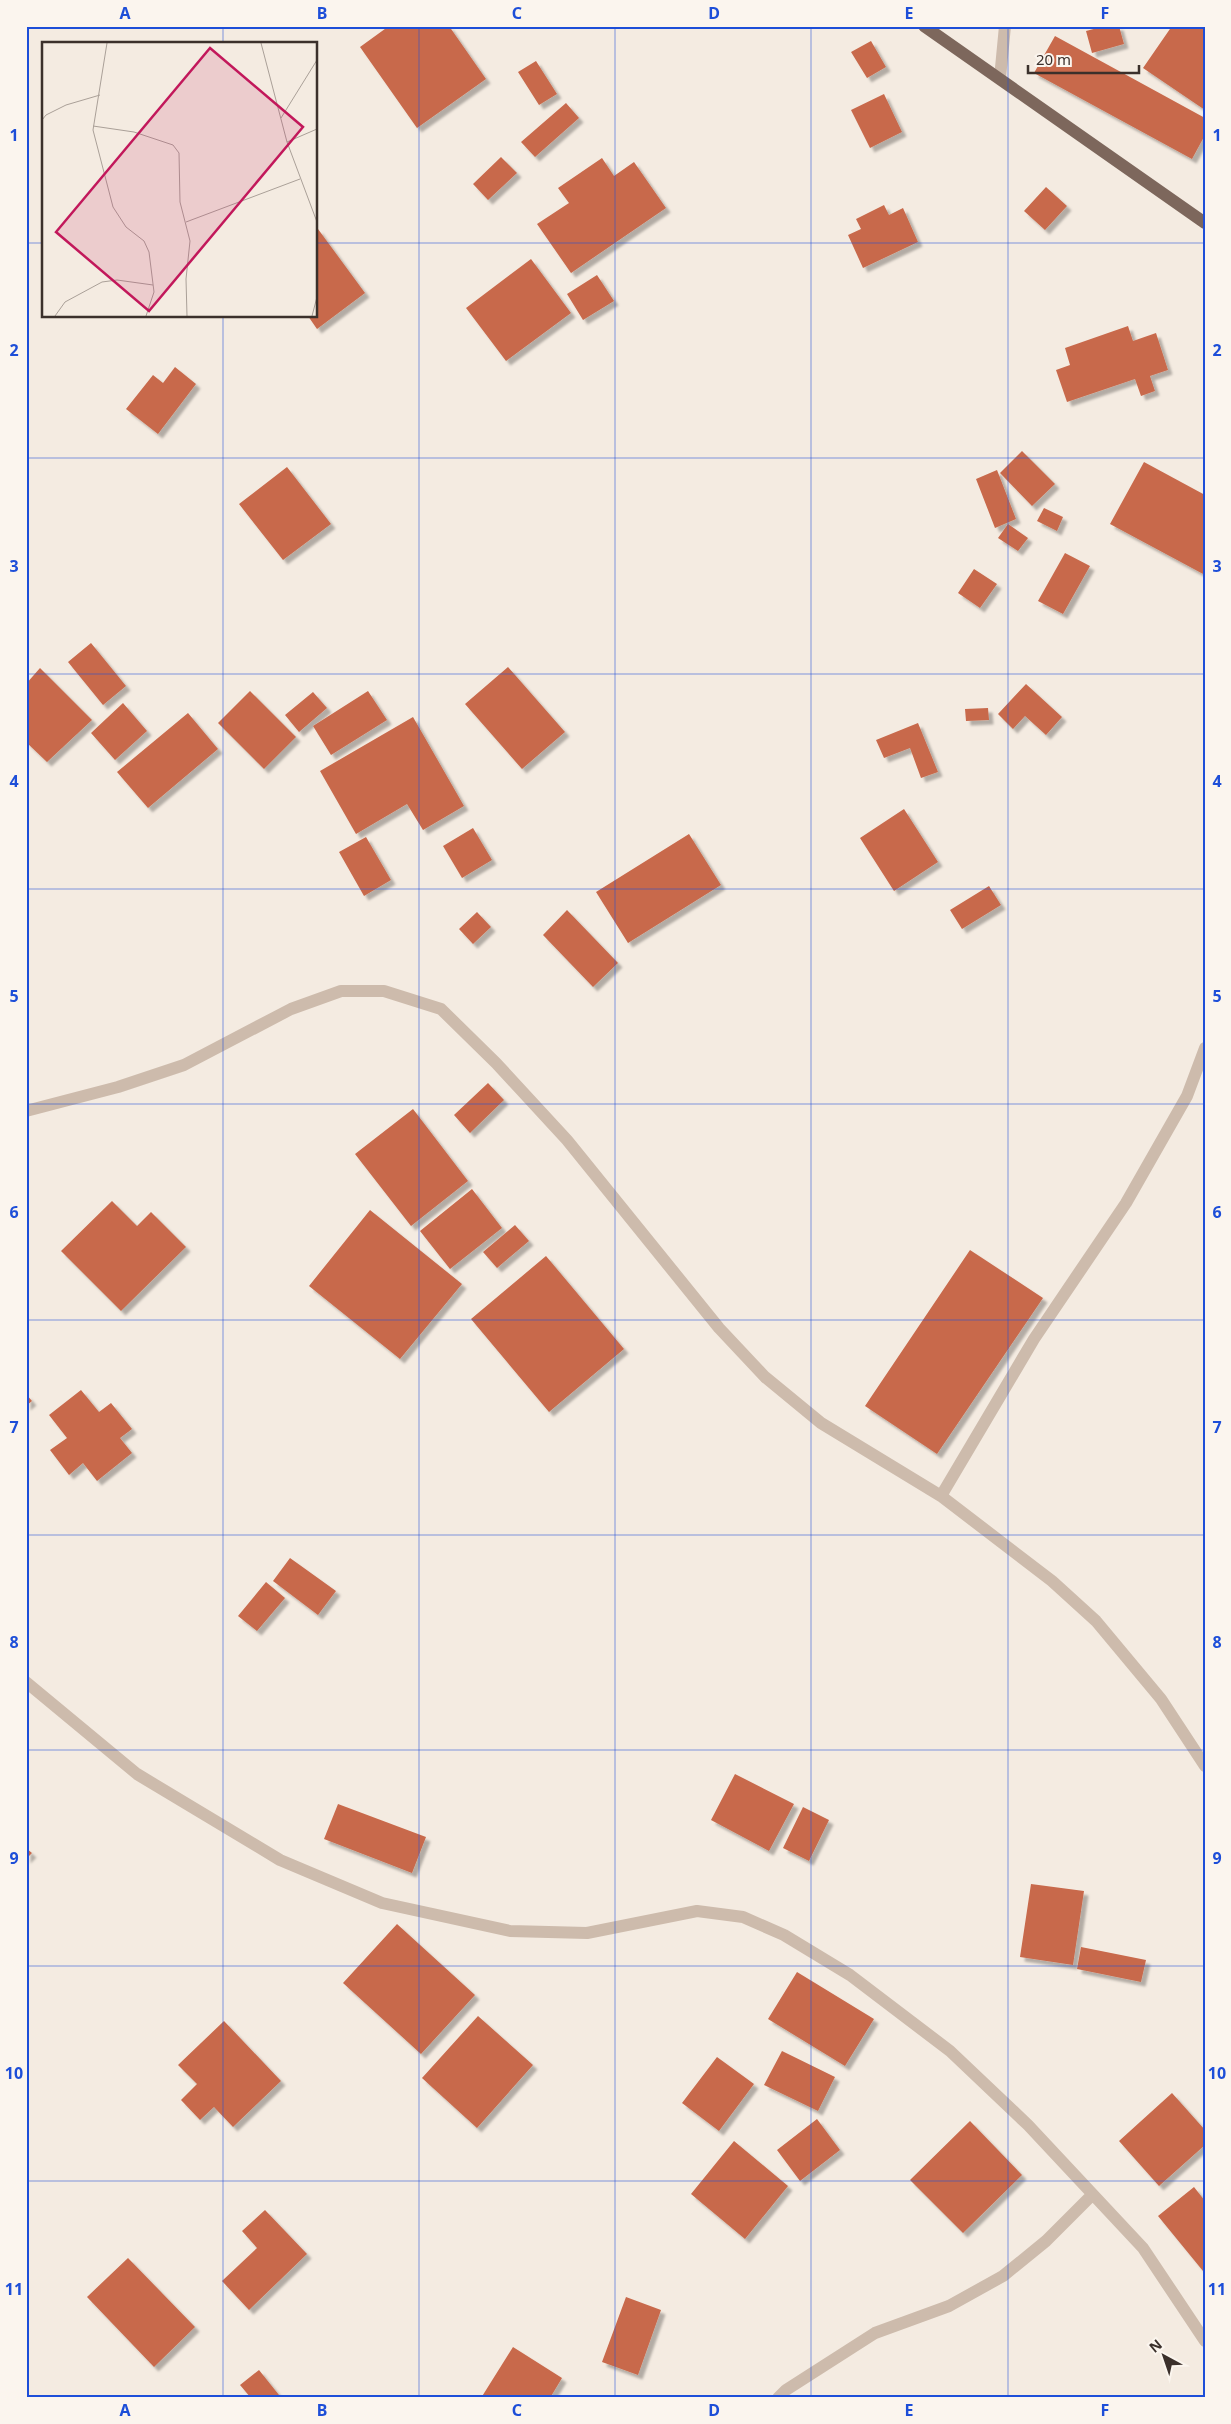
<svg xmlns="http://www.w3.org/2000/svg" width="1231" height="2424" viewBox="0 0 1231 2424" font-family="'Noto Sans',sans-serif">
	<style>
		.building { fill: #c8694b; filter: url(#shadow) }
		.lines { fill: none; stroke-linecap: round; stroke-linejoin: round }
		.minor { stroke: #cdbbac; stroke-width: 12 }
		.major { stroke: #7d675c; stroke-width: 12 }
		.grid { fill: none; stroke: #1d4ed8; stroke-width: 1; stroke-opacity: 0.55 }
		.inset-road { fill: none; stroke: #aaa098; stroke-width: 1 }
		.view { fill: #c2185b; fill-opacity: 0.15; stroke: #c2185b; stroke-width: 2.5 }
		.inset-edge { fill: none; stroke: #3b302b; stroke-width: 2.5 }
		.neatline { fill: none; stroke: #1d4ed8; stroke-width: 2 }
		.grid-label { font-size: 16px; text-anchor: middle; font-weight: bold; fill: #1d4ed8 }
	</style>
	<defs>
		<filter id="shadow"><feDropShadow dx="4.5" dy="4.5" stdDeviation="1" flood-color="#0004"/></filter>
	</defs>
	<rect width="100%" height="100%" fill="#f4ebe1"/>
	<path class="building" d="M389 26H449L486 79 417 128 360 47Z
		M1105 26H1119L1124 44 1092 53 1086 31Z
		M1172 26H1205V110L1143 68Z
		M1055 36 1205 118V135L1192 159 1034 73Z
		M871 41 886 67 867 78 851 52Z
		M536 61 557 94 539 105 518 72Z
		M884 94 902 132 870 148 851 110Z
		M566 103 579 118 535 157 521 142Z
		M501 157 517 173 488 200 473 184Z
		M602 158 614 176 634 162 666 208 571 273 537 224 569 203 558 188Z
		M1046 187 1067 206 1045 230 1024 211Z
		M884 205 889 215 903 208 918 242 863 268 848 235 861 229 856 219Z
		M318 229 365 293 317 329 308 316H316V231Z
		M531 259 571 313 506 361 466 308Z
		M597 275 614 301 583 320 567 294Z
		M1128 326 1133 341 1156 333 1168 370 1150 376 1155 391 1141 396 1135 379 1067 402 1056 370 1070 365 1065 348Z
		M175 367 196 384 158 434 126 409 153 375 163 383Z
		M1022 451 1055 484 1032 506 1000 473Z
		M1144 462 1205 495V575L1110 524Z
		M287 467 331 524 283 560 239 504Z
		M997 470 1016 519 995 528 976 479Z
		M1044 508 1063 517 1057 531 1037 521Z
		M1008 524 1028 538 1018 551 998 538Z
		M1065 553 1090 566 1063 614 1038 601Z
		M974 569 997 584 980 608 958 593Z
		M91 643 126 686 103 705 68 662Z
		M508 667 565 732 522 769 465 704Z
		M40 668 92 720 47 762 26 742V684Z
		M1026 684 1062 717 1046 735 1025 716 1013 729 998 714Z
		M250 691 296 737 264 769 218 723Z
		M368 691 387 720 331 755 313 726Z
		M313 692 327 708 299 732 285 715Z
		M123 703 147 731 115 760 91 733Z
		M988 708 989 720 966 721 965 709Z
		M188 713 218 749 148 808 117 772Z
		M413 717 464 806 423 830 407 804 356 834 320 771Z
		M918 723 938 772 921 778 910 748 884 758 876 740Z
		M904 809 938 862 894 891 860 838Z
		M473 828 492 860 462 878 443 846Z
		M689 834 721 885 628 943 596 892Z
		M366 837 391 880 364 896 339 852Z
		M989 886 1001 905 962 929 950 910Z
		M567 910 618 963 593 987 543 935Z
		M477 912 491 927 473 944 459 929Z
		M488 1083 504 1100 470 1133 454 1115Z
		M413 1109 468 1181 411 1226 355 1154Z
		M472 1189 502 1228 450 1269 420 1231Z
		M112 1201 137 1226 151 1212 186 1247 121 1311 61 1251Z
		M370 1210 462 1284 400 1359 309 1286Z
		M515 1225 529 1241 497 1268 483 1252Z
		M970 1250 1043 1298 937 1454 865 1406Z
		M546 1256 624 1349 549 1412 471 1319Z
		M81 1390 99 1412 111 1403 132 1429 120 1438 132 1453 97 1481 83 1463 69 1475 50 1450 67 1438 49 1415Z
		M26 1394 32 1401 26 1406Z
		M290 1558 336 1591 318 1615 273 1581Z
		M266 1582 285 1598 257 1631 238 1616Z
		M735 1774 794 1804 769 1851 711 1820Z
		M338 1804 426 1837 412 1873 324 1839Z
		M803 1807 829 1820 809 1861 783 1848Z
		M26 1848 32 1853 26 1859Z
		M1031 1884 1084 1891 1073 1965 1020 1957Z
		M397 1924 475 1995 421 2054 343 1983Z
		M1081 1947 1146 1960 1141 1982 1077 1969Z
		M797 1972 874 2019 845 2066 768 2019Z
		M478 2016 533 2065 477 2128 422 2078Z
		M224 2021 281 2081 233 2127 214 2107 200 2120 181 2100 197 2084 178 2065Z
		M782 2051 835 2077 818 2111 764 2085Z
		M717 2057 754 2084 719 2131 682 2103Z
		M1172 2093 1205 2130V2145L1159 2186 1119 2141Z
		M817 2119 840 2150 800 2181 777 2150Z
		M970 2121 1022 2175 963 2233 910 2180Z
		M734 2141 788 2186 745 2239 691 2194Z
		M1194 2187 1205 2201V2270L1203 2271 1158 2216Z
		M265 2210 307 2254 249 2310 222 2281 257 2248 242 2231Z
		M128 2258 195 2327 154 2367 87 2297Z
		M626 2297 661 2310 638 2375 602 2362Z
		M513 2347 562 2378 550 2398H481Z
		M259 2370 279 2395 276 2398H251L240 2385Z"/>
	<g class="lines">
		<path class="minor" d="M1000 78 1005 26
			M26 1111 118 1087 184 1065 291 1009 341 991H384L441 1009 496 1063 567 1140 719 1328 765 1377 821 1423 941 1496 1052 1581 1096 1621 1161 1699 1205 1766
			M941 1496 1034 1339 1126 1203 1187 1096 1205 1048
			M26 1682 137 1774 280 1860 382 1903 510 1931 587 1933 697 1911 743 1917 784 1935 850 1975 950 2051 1028 2125 1143 2248 1205 2341
			M778 2398 786 2390 875 2333 949 2306 1003 2276 1046 2241 1092 2195"/>
		<path class="major" d="M924 26 1205 223"/>
	</g>
	<path class="grid" d="M223 26V44M419 26V2398M615 26V2398M811 26V2398M1008 26V2398M26 243H44M316 243H1205M223 316V2398M26 458H1205M26 674H1205M26 889H1205M26 1104H1205M26 1320H1205M26 1535H1205M26 1750H1205M26 1966H1205M26 2181H1205"/>
	<g transform="translate(42 42)">
		<rect width="275" height="275" fill="#f4ebe1"/>
		<path class="inset-road" d="M65 1 51 88 71 165 84 185 102 199 107 210 112 250 104 274M219 1 245 100 275 180M239 76 275 18M0 78 4 73 24 63 58 53M51 84 92 90 131 103 137 111 138 160 148 199 144 237 145 274M245 100 275 87M144 180 258 137M13 274 23 260 60 240 75 238 111 243M270 274 275 255"/>
		<path class="view" d="M168 6 261 85 107 269 14 190Z"/>
		<rect width="275" height="275" class="inset-edge"/>
	</g>
	<rect width="1231" height="2424" fill="none" stroke="#fbf5ee" stroke-width="55"/>
	<g transform="translate(1164 2356) rotate(320)" stroke="#fbf5ee" stroke-width="4" paint-order="stroke">
	<path d="M0-4L9 19L0 12L-9 19Z" fill="#3b302b"/>
	<text y="-8" font-size="14" font-weight="bold" text-anchor="middle" fill="#3b302b">N</text>
	</g>
	<path d="M1028 65v8h111v-8" fill="none" stroke="#3b302b" stroke-width="2.5"/>
	<text x="1036" y="65" font-size="15" fill="#3b302b" stroke="#fbf5ee" stroke-width="4" paint-order="stroke">20 m</text>
	<rect x="28" y="28" width="1176" height="2368" class="neatline"/>
	<g class="grid-label">
		<text x="125" y="19">A</text>
		<text x="322" y="19">B</text>
		<text x="517" y="19">C</text>
		<text x="714" y="19">D</text>
		<text x="909" y="19">E</text>
		<text x="1105" y="19">F</text>
		<text x="14" y="141">1</text>
		<text x="1217" y="141">1</text>
		<text x="14" y="356">2</text>
		<text x="1217" y="356">2</text>
		<text x="14" y="572">3</text>
		<text x="1217" y="572">3</text>
		<text x="14" y="787">4</text>
		<text x="1217" y="787">4</text>
		<text x="14" y="1002">5</text>
		<text x="1217" y="1002">5</text>
		<text x="14" y="1218">6</text>
		<text x="1217" y="1218">6</text>
		<text x="14" y="1433">7</text>
		<text x="1217" y="1433">7</text>
		<text x="14" y="1648">8</text>
		<text x="1217" y="1648">8</text>
		<text x="14" y="1864">9</text>
		<text x="1217" y="1864">9</text>
		<text x="14" y="2079">10</text>
		<text x="1217" y="2079">10</text>
		<text x="14" y="2295">11</text>
		<text x="1217" y="2295">11</text>
		<text x="125" y="2416">A</text>
		<text x="322" y="2416">B</text>
		<text x="517" y="2416">C</text>
		<text x="714" y="2416">D</text>
		<text x="909" y="2416">E</text>
		<text x="1105" y="2416">F</text>
	</g>
</svg>
